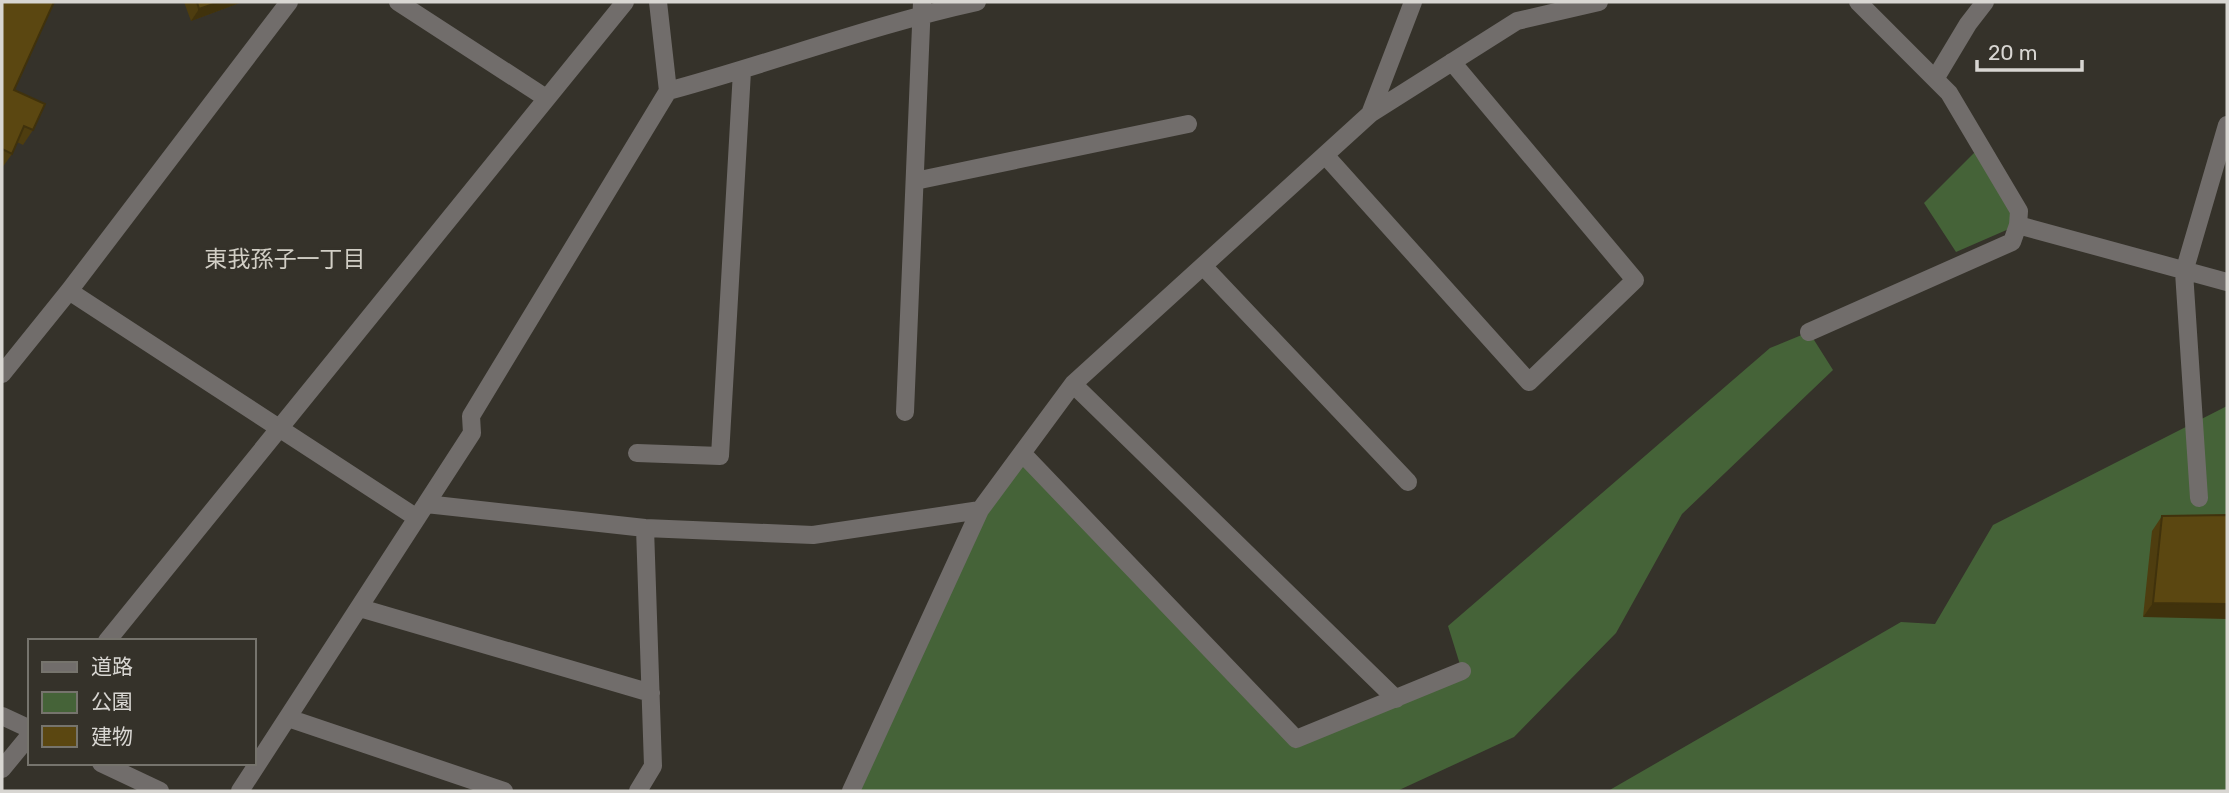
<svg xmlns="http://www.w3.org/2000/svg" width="2229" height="793" viewBox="0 0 2229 793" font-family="Rubik,'Noto Sans JP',sans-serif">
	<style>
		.green { fill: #456338 }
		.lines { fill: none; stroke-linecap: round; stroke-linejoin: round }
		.minor { stroke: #716d6b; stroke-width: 18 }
		.wall { fill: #4e3d0f }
		.shaded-wall { fill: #40320c }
		.building { fill: #5b4711; stroke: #40320c; stroke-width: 2 }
		.labels { text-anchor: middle; stroke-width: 5; stroke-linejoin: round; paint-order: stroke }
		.neighbourhood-label { font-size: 23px; fill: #d1cec5; stroke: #35322a }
	</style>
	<rect width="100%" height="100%" fill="#35322a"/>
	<path class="green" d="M1982 145 2018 225 1956 252 1924 203Z
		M1809 332 1833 370 1682 514 1616 633 1514 737 1397 791H850L948 578 1022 453 1296 739 1462 671 1448 626 1770 348Z
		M2227 406V791H1608L1901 622 1935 624 1993 525Z"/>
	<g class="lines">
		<path class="minor" d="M398 2 546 98
			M1935 79 1968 24 1985 2
			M668 91C772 63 872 25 977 2
			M1370 114 1413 2
			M1325 155 1529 382 1635 280 1452 62
			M915 181 1188 124
			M2018 225 2227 282
			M1203 266 1408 482
			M69 291 417 518
			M1809 332 2012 242 2018 225 2019 211 1949 93 1858 2
			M2 374 69 291 289 2
			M1073 384 1396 699
			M905 412 922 2
			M637 453 720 456 742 71
			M1022 453 1296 739 1462 671
			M2199 498 2184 272 2227 125
			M426 504 645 528 813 535 980 510 1073 384 1370 114 1517 21 1599 2
			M360 608 651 693
			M107 641 625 2
			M2 716 30 729
			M288 718 504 791
			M101 763 160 791
			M2 769 30 735
			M240 791 472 433 471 416 668 91 658 2
			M638 791 653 766 645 528
			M851 791 980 510"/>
	</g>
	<path class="wall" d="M2 2 14 90 33 130 23 145 17 142 12 154 2 168Z
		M184 2H242L191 21Z
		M2227 515 2143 617 2152 531 2162 516Z"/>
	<path class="shaded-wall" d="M219 2H242L191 21 199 9Z
		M2153 603 2227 604V619L2143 617Z"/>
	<path class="building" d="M2 2H54L14 90 45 104 33 130 24 126 12 154 2 149Z
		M197 2H219L199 9Z
		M2227 515V604L2153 603 2162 516Z"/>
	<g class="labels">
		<g class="neighbourhood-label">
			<text x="285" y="267">東我孫子一丁目</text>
		</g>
	</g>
	<rect width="2229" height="793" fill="none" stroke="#d8d6d2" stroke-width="7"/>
	<rect x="28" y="639" width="228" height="126" fill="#35322a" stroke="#76746d" stroke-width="2"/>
	<rect x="42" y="662" width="35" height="10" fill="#716d6b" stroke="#76746d" stroke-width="2"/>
	<text x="91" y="674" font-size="21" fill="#d8d6d2">道路</text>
	<rect x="42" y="692" width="35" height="21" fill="#456338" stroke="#76746d" stroke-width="2"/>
	<text x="91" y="709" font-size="21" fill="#d8d6d2">公園</text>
	<rect x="42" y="726" width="35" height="21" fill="#5b4711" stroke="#76746d" stroke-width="2"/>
	<text x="91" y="744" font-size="21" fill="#d8d6d2">建物</text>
	<path d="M1977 60v10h105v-10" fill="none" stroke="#d8d6d2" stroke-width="3.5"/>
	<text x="1988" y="60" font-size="21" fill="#d8d6d2" stroke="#35322a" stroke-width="5" paint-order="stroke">20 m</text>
</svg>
